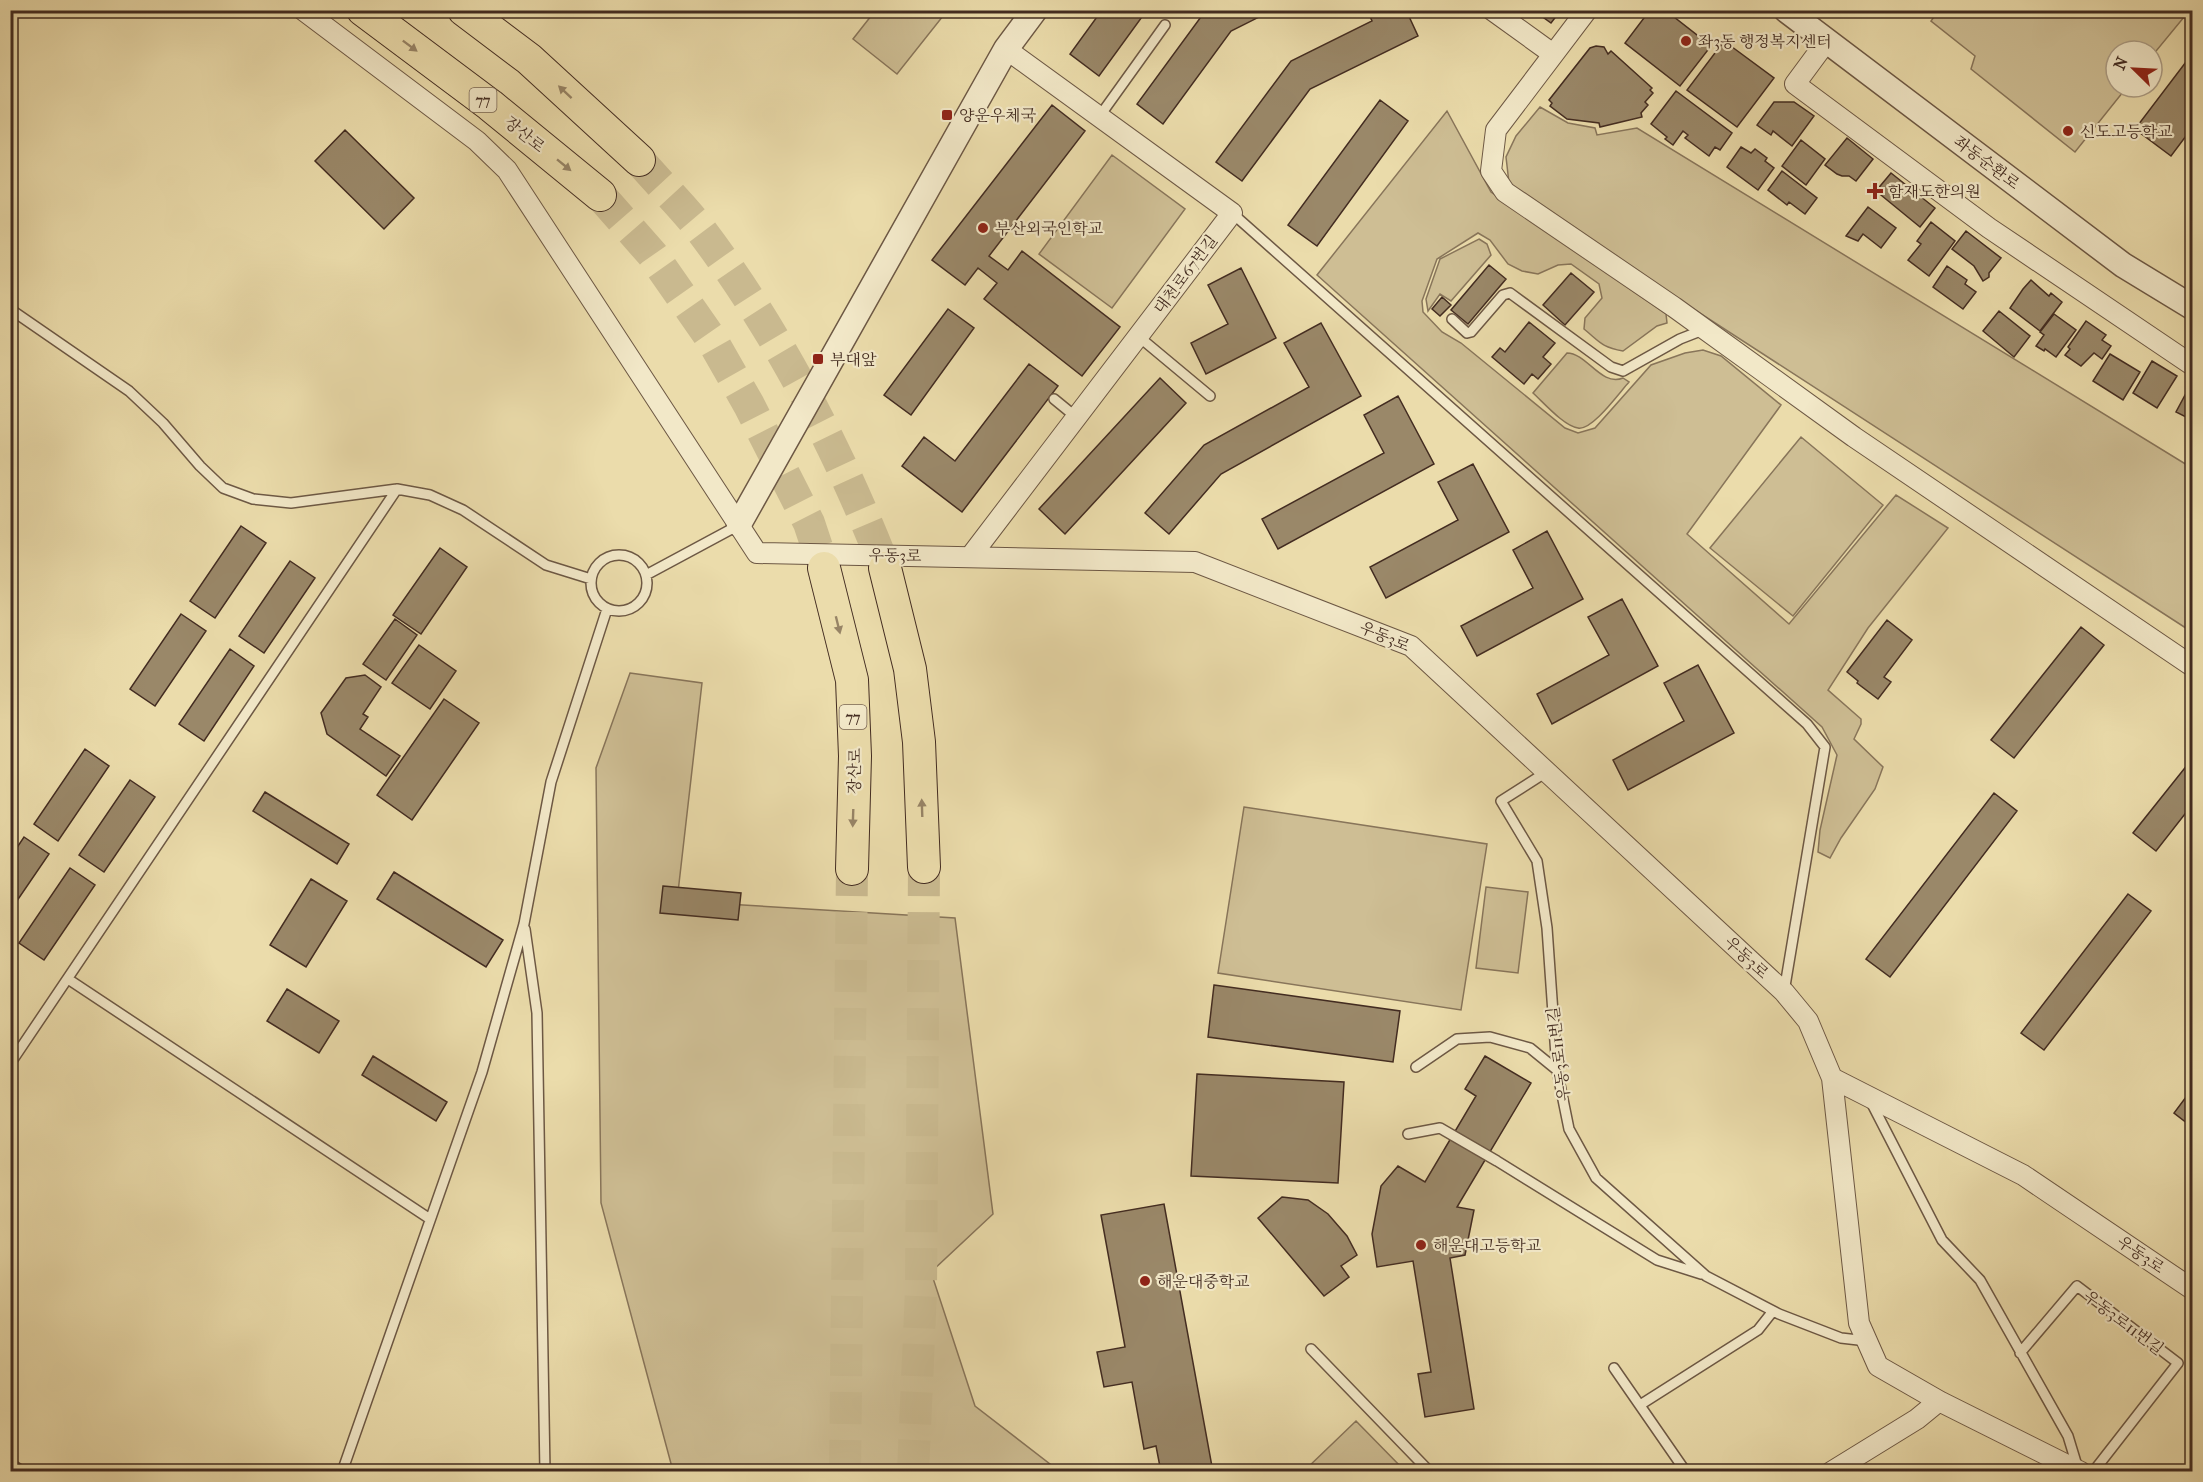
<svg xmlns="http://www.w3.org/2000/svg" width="2203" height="1482" viewBox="0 0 2203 1482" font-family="'IM FELL French Canon','Noto Serif KR',serif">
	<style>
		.green { fill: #cebe94; stroke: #88755a; stroke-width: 1.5 }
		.building { fill: #9a8869; stroke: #432c21; stroke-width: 1.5 }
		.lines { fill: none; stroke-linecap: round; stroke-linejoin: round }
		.trunk-tunnel { stroke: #c9b98f; stroke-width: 32; stroke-dasharray: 32 16; stroke-linecap: butt }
		.service-casing { stroke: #6d5844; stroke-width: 12 }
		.minor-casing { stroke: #6d5844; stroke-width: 22 }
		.tertiary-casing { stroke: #6d5844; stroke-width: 27 }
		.trunk-casing { stroke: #432c21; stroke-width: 34 }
		.service { stroke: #f2e8c8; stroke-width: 9 }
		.minor { stroke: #f2e8c8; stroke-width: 20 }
		.tertiary { stroke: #f2e8c8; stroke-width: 24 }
		.trunk { stroke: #ebdcab; stroke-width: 32 }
		.oneway { fill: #978466 }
		.poi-dot { fill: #8f2418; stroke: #f2e8c8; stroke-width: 2 }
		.labels { text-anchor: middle; stroke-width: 4.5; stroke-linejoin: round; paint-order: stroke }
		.shield { fill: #f2e8c8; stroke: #786453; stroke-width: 1.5 }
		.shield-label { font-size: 15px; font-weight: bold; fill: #432c21 }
		.poi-label { font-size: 16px; fill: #432c21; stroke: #f2e8c8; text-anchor: start }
		.street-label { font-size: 16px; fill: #432c21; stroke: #f2e8c8 }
	</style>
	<rect width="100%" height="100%" fill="#ebdcab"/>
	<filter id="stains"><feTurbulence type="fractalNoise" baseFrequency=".00333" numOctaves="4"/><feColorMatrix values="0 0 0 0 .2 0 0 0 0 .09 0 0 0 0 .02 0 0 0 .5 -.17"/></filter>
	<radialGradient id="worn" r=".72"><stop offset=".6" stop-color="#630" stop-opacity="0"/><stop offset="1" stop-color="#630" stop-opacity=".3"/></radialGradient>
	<path class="green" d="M1939 10H2189V11L2152 56V51H2116V87H2127L2075 152 1971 69 1975 56 1931 21Z
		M875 11V10L947 11 897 74 853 39Z
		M1540 107 1568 123 1595 128 1597 135 1637 128 2192 468V632L1530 203 1509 183 1506 157 1516 136Z
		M1447 111 1491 192 1666 314 1667 323 1657 326 1623 351C1601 347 1600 342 1584 329L1585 318 1602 298 1599 284 1571 264 1558 265 1538 274 1522 271 1508 264 1490 240 1478 233 1437 259 1422 301 1423 312 1442 332 1461 343 1565 428 1578 433 1595 428 1651 365 1685 353 1703 350 1721 356 1781 405 1687 534 1789 624 1896 495 1948 528 1868 628 1828 690 1861 719V724L1854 739 1883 767 1875 789 1841 838 1830 858 1818 852 1820 830 1837 755 1822 727 1317 275Z
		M1112 155 1185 209 1112 308 1039 254Z
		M1479 239 1487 244 1491 255 1451 301 1440 294 1428 311 1426 299 1440 259Z
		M1567 353C1587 353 1601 387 1623 378L1629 382C1619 393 1592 431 1578 428 1564 426 1544 403 1533 393Z
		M1801 437 1883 505 1793 616 1710 548Z
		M630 673 702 683 677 901 955 918 993 1214 931 1272 975 1406 1059 1471H673L601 1203 596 768Z
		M1244 807 1487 844 1461 1010 1218 973Z
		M1486 887 1528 892 1518 973 1476 968Z
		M1356 1421 1405 1471H1304Z"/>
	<path class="building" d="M1102 10H1147L1099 76 1070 54Z
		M1206 10H1273L1231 31 1163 124 1137 104Z
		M1367 10H1406L1418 36 1310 89 1242 181 1216 162 1291 61 1372 21Z
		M1533 10H1561L1551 23Z
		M1650 10H1665L1711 46 1680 86 1625 43Z
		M1724 41 1774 78 1737 127 1687 90Z
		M1596 46 1604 47 1608 54 1611 51 1652 88 1650 90 1653 93 1645 102 1648 105 1641 113 1642 117 1600 127 1599 123 1567 119 1550 106 1552 103 1549 100 1590 48Z
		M2192 54V128L2171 156 2135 129Z
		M1676 91 1732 133 1720 150 1715 147 1709 156 1685 138 1688 135 1683 131 1673 145 1665 139 1667 137 1651 124Z
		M1380 100 1408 121 1317 246 1288 225Z
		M1774 102H1794L1814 116 1792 146 1773 131 1771 135 1757 125Z
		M1052 105 1085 131 989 256 1008 270 1022 251 1120 327 1082 376 984 299 997 283 978 268 965 285 932 260Z
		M345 130 414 198 384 229 315 161Z
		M1847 138 1873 159 1856 181 1849 176H1842L1837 174 1825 165Z
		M1801 140 1825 159 1806 185 1782 166Z
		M1741 147 1751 153 1755 149 1767 158 1765 161 1774 168 1758 190 1727 167Z
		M1782 171 1817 198 1805 214 1789 202 1787 205 1768 190Z
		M1891 173 1935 208 1920 227 1876 191Z
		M1868 207 1896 228 1881 248 1863 234 1858 241 1846 236Z
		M1931 222 1955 241 1929 276 1908 260 1921 244 1917 241Z
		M1966 231 2001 258 1989 273V277L1983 281 1974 266 1952 249Z
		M1489 265 1506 279 1468 324 1451 310Z
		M1947 266 1967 280 1965 284 1976 292 1963 309 1933 287Z
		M1241 268 1276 338 1206 374 1191 343 1228 324 1208 285Z
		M1571 273 1594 292 1565 325 1543 305Z
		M2031 280 2049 296 2051 293 2062 302 2040 331 2010 308 2023 289Z
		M1442 297 1451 305 1440 316 1432 309Z
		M948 309 974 328 911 415 884 395Z
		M1999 311 2030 336 2014 357 1983 331Z
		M2054 314 2076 330 2056 357 2045 349 2044 351 2036 346 2044 335 2040 332Z
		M2086 321 2106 335 2102 340 2111 346 2102 359 2094 353 2081 366 2065 355 2070 349 2068 347Z
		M1529 322 1555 343 1543 357 1551 364 1538 379 1532 374 1524 384 1492 357 1500 348 1505 352Z
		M1321 323 1361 396 1221 474 1169 534 1145 513 1204 445 1309 387 1284 343Z
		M2110 354 2140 372 2123 400 2093 381Z
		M2152 361 2177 376 2157 408 2133 393Z
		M1029 364 1058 386 962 512 902 466 924 437 955 461Z
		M1160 378 1186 403 1065 534 1039 509Z
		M2192 382V410L2188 418 2176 412Z
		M1398 396 1434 464 1278 549 1262 519 1384 453 1364 415Z
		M1473 464 1509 532 1386 598 1370 567 1458 520 1438 482Z
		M241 526 266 543 215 618 190 601Z
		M1547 531 1583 599 1477 656 1461 626 1533 588 1513 550Z
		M440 548 467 567 421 634 393 615Z
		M290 561 315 578 264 653 239 636Z
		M1622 599 1658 666 1552 724 1537 694 1609 655 1588 617Z
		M181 614 206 631 155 706 130 689Z
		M395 619 417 635 386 680 363 664Z
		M1887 620 1912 640 1884 677 1891 682 1878 699 1857 683 1858 681 1847 672Z
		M2081 627 2104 645 2014 758 1991 740Z
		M419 645 456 671 430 709 392 683Z
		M230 649 254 666 204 741 179 724Z
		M1698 665 1734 733 1628 790 1613 760 1684 721 1664 683Z
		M365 675 381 687 363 714 368 717 360 729 400 756 386 776 327 734 321 713 346 678Z
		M444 699 479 723 412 820 377 795Z
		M85 749 109 766 58 841 34 824Z
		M2192 759V805L2156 851 2133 833Z
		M130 780 155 797 104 872 79 855Z
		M265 792 349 844 337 864 253 811Z
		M1994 793 2017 811 1890 977 1866 959Z
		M24 837 49 854 10 911V858Z
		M70 868 95 885 44 960 19 943Z
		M394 872 503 940 486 967 377 899Z
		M311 879 347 901 306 967 270 945Z
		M663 886 741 893 738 920 660 913Z
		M2128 894 2151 911 2044 1050 2021 1033Z
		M1214 985 1400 1011 1393 1062 1208 1037Z
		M287 989 339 1021 319 1053 267 1021Z
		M373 1056 447 1102 436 1121 362 1075Z
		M1485 1056 1531 1083 1457 1207 1474 1210 1465 1255 1450 1258 1474 1409 1425 1417 1418 1374 1431 1372 1413 1261 1377 1267 1372 1234 1381 1186 1398 1166 1425 1182 1476 1096 1465 1089Z
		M1197 1074 1344 1082 1338 1183 1191 1176Z
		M2192 1089V1127L2174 1113Z
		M1282 1197 1308 1200 1328 1214 1347 1236 1357 1255 1341 1266 1349 1277 1324 1296 1258 1218Z
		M1164 1204 1213 1472H1161L1156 1446 1144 1449 1132 1382 1104 1387 1097 1352 1125 1347 1101 1215Z"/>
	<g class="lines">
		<path class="trunk-tunnel" d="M639 160C658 182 679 203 697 225 776 328 838 448 885 568
			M600 195 652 254 712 340 749 405 809 523 824 568
			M845 1472 852 869
			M913 1472 921 1291 924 867"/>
		<g class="service-casing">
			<path id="service" d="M1099 117 1165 25
				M1232 213 1807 724 1825 747 1784 992
				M10 309 129 391 163 423 200 466 223 488 253 499 291 503 397 489 430 495 463 510 546 565 591 579
				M1452 319 1467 333 1471 332 1503 295 1510 293 1611 367 1623 371 1680 339 1703 330
				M1138 336 1210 396
				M1054 399 1076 417
				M591 583a28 28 0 1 1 56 0a28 28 0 1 1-56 0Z
				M646 575 739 525
				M1548 771 1501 801 1537 861 1547 928 1557 1070 1569 1129 1596 1178 1706 1276 1779 1314 1841 1338 1867 1341
				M525 929 537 1013 545 1472
				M68 979 430 1219
				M10 1064 397 489
				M1416 1067 1457 1039 1490 1037 1530 1048 1557 1070
				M1871 1102 1942 1240 1980 1280 2068 1436 2078 1469
				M1408 1134 1440 1128 1497 1161 1657 1260 1701 1274
				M1311 1349 1430 1472
				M2020 1353 2077 1286 2178 1363 2093 1472
				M1614 1368 1686 1472
				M1640 1405 1758 1330 1773 1311
				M10 1463 23 1472
				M342 1472 482 1072 524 924 551 782 607 609"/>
		</g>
		<g class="minor-casing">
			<path id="minor" d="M303 10 477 141 507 170 757 553 1195 562 1411 646 1784 992 1808 1021 1832 1078 1859 1323 1878 1366 1939 1401 2081 1472
				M1492 10 1553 54
				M1587 10 1496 130 1491 171 1505 192 1674 307 1854 437 2192 666
				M1826 42 1795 84 1989 228 2192 365
				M970 557 1232 213 1006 49
				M1832 1078 2023 1175 2192 1289
				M1831 1472 1917 1419 1939 1401"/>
		</g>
		<g class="tertiary-casing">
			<path id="tertiary" d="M1786 10 2123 265 2192 307
				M739 524 1006 49 1035 10"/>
		</g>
		<g class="trunk-casing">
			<path id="trunk" d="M363 10 490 105 600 195
				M464 10 529 59 639 160
				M824 568 852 680 855 756 852 869
				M885 568 910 669 919 742 924 867"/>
		</g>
		<use href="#service" class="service"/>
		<use href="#minor" class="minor"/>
		<use href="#tertiary" class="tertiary"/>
		<use href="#trunk" class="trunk"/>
	</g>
	<defs><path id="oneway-solid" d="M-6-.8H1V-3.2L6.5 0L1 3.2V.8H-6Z" transform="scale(1.5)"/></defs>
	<g class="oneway">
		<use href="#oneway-solid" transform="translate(410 46) rotate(37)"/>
		<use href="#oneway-solid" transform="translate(565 92) rotate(-137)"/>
		<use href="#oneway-solid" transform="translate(564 165) rotate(39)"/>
		<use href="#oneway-solid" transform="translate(838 625) rotate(76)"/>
		<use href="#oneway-solid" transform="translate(922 808) rotate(-92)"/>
		<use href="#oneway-solid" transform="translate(853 818) rotate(92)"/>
	</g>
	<g class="poi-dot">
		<circle cx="1686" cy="41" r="6"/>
		<rect x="941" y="109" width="12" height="12" rx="3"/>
		<circle cx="2068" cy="131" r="6"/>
		<path d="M1872 182h6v6h6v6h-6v6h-6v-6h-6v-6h6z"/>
		<circle cx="983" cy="228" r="6"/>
		<rect x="812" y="353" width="12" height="12" rx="3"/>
		<circle cx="1421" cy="1245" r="6"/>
		<circle cx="1145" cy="1281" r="6"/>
	</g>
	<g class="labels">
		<g class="shield">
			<rect x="469.5" y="88" width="27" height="24" rx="4.5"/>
			<rect x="839.5" y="705" width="27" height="24" rx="4.5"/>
		</g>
		<g class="shield-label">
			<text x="483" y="105">77</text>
			<text x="853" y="722">77</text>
		</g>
		<g class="poi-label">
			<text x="1698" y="47">좌3동 행정복지센터</text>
			<text x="959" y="121">양운우체국</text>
			<text x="2080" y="137">신도고등학교</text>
			<text x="1888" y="197">함재도한의원</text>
			<text x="995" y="234">부산외국인학교</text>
			<text x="830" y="365">부대앞</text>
			<text x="1433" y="1251">해운대고등학교</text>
			<text x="1157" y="1287">해운대중학교</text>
		</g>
		<g class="street-label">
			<text transform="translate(525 134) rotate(39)" y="6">장산로</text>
			<text transform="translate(1987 162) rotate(37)" y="6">좌동순환로</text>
			<text transform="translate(1185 274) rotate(-53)" y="6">대천로67번길</text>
			<text transform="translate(895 555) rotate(1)" y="6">우동3로</text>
			<text transform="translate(1385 636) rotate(23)" y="6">우동3로</text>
			<text transform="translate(854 771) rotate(-89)" y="6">장산로</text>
			<text transform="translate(1747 957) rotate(43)" y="6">우동3로</text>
			<text transform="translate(1558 1054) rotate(-97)" y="6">우동3로11번길</text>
			<text transform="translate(2141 1254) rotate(34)" y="6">우동3로</text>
			<text transform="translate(2124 1322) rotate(37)" y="6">우동3로11번길</text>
		</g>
	</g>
	<rect width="2203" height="1482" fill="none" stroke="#ebdcab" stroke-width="36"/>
	<rect x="12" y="12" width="2179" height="1458" fill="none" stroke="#432c21" stroke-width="3"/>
	<rect x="18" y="18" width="2167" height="1446" fill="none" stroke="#432c21" stroke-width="1.5"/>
	<g transform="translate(2134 69) rotate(294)"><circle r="28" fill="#f2e8c8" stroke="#ac9d85" stroke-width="1.5"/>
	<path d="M0-4.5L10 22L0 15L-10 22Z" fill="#8f2418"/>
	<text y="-9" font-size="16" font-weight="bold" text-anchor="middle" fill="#432c21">N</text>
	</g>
	<rect width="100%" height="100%" filter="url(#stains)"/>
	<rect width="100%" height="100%" fill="url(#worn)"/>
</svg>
